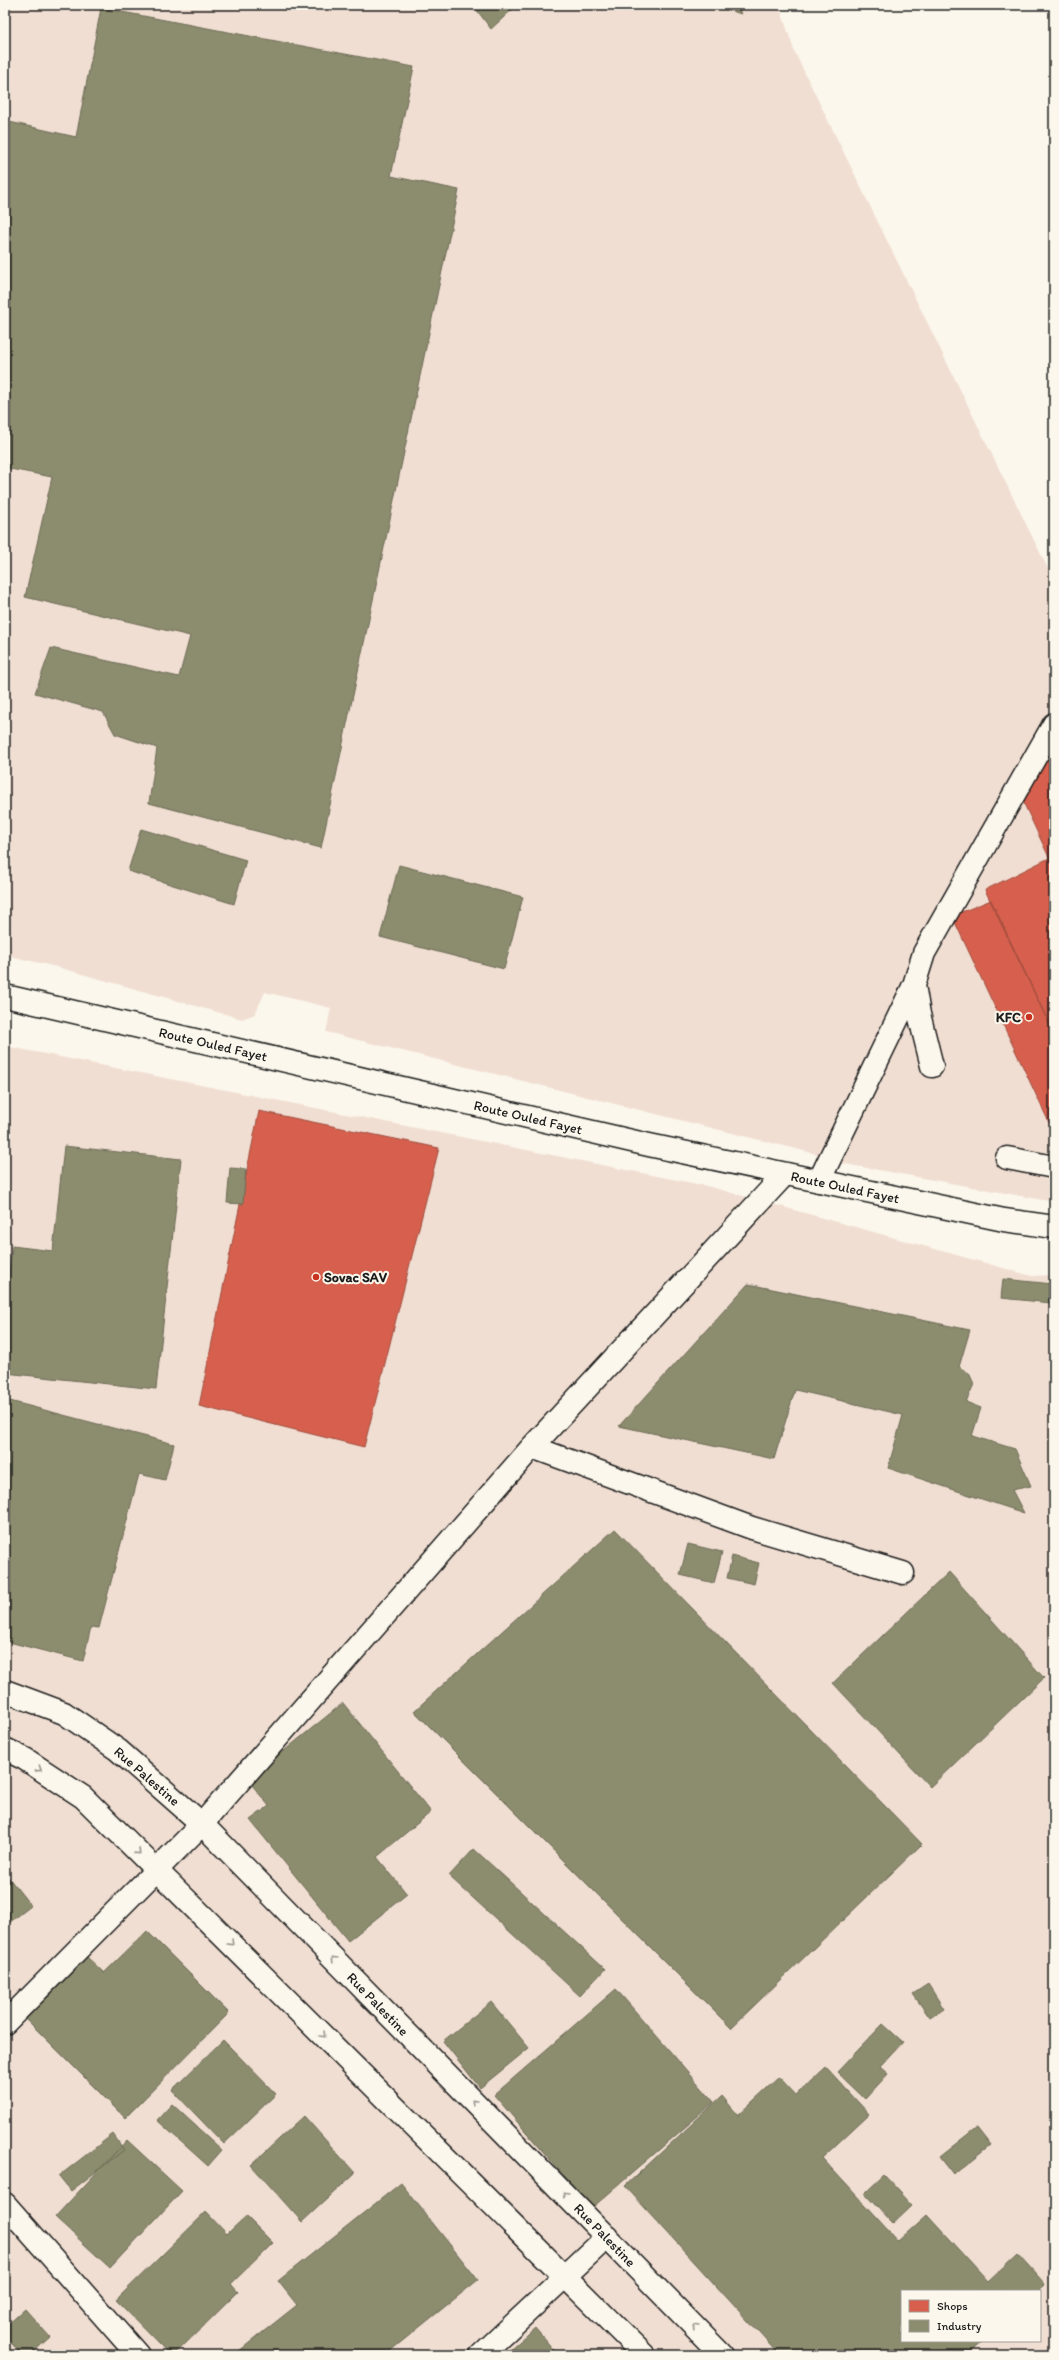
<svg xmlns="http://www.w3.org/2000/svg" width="1059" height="2360" viewBox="0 0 1059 2360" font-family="Itim,sans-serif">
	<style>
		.built { fill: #f1ded2; fill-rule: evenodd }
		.shops { fill: #d6604d; stroke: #9e4c3e }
		.industry { fill: #8c8c6e; stroke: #6a6a55 }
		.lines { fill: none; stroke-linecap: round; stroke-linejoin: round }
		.minor-casing { stroke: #1c1c1c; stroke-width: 25 }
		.major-casing { stroke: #1c1c1c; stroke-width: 25 }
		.minor { stroke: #fbf7ec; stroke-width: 22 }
		.major { stroke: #fbf7ec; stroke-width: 22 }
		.oneway { stroke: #97948e }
		.poi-dot { fill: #c8321e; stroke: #fbf7ec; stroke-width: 1.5 }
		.labels { text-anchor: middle; stroke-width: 4; stroke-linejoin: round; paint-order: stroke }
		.poi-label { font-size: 14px; font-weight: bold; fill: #1c1c1c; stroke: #fbf7ec; text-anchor: end }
		.street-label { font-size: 14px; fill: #1c1c1c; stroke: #fbf7ec }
	</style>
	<rect width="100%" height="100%" fill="#fbf7ec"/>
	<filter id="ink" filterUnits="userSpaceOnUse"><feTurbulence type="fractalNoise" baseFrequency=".025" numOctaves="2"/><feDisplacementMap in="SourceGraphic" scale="8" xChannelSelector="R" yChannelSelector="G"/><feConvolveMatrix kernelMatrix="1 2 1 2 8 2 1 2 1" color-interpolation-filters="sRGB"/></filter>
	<g filter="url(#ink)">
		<path class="built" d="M5 5H779L795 53 1054 581V1202L845 1164 812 1153 326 1032 331 1008 265 992 255 1014 242 1019 57 967 5 955Z
			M5 1046 707 1186 1032 1276 1054 1275V2355H5ZM902 2291H1040V2341H902Z"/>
		<path class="shops" d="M1054 743V868L1018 791Z
			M1049 858 1054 868V1034L985 890Z
			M991 900 1054 1034V1133L952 916Z
			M259 1111 439 1148 364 1447 199 1406Z"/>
		<path class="industry" d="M473 5H517L491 29Z
			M715 5H737L741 14Z
			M101 8 414 67 391 176 459 190 321 848 149 803 157 748 115 734 103 712 35 693 51 648 179 677 190 636 25 597 52 477 5 468V121L76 137Z
			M141 829 246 860 234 904 128 871Z
			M399 865 523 897 504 969 380 937Z
			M64 1146 181 1159 156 1389 5 1373V1310L12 1246 53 1251Z
			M230 1168 246 1169 243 1204 227 1203Z
			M1003 1279 1053 1284 1051 1303 1001 1298Z
			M748 1284 970 1330 959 1367 969 1373 974 1384 966 1402 981 1408 972 1436 1015 1449 1031 1486 1012 1490 1024 1513 888 1468 903 1415 795 1390 774 1459 619 1426Z
			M6 1400 174 1444 165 1480 139 1474 99 1628 91 1627 83 1661 5 1641Z
			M615 1529 922 1844 731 2028 414 1711Z
			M688 1544 722 1552 714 1583 680 1575Z
			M732 1556 759 1563 754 1584 727 1578Z
			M949 1572 1044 1678 930 1787 833 1683Z
			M343 1703 431 1812 377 1857 407 1894 348 1941 250 1820 269 1806 248 1780Z
			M474 1849 605 1969 580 1996 449 1876Z
			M5 1873 31 1906 5 1926Z
			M147 1931 229 2013 125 2118 24 2017 85 1955 104 1973Z
			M928 1984 944 2009 930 2018 913 1994Z
			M616 1989 714 2102 592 2208 494 2095Z
			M491 2002 529 2048 480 2088 443 2041Z
			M883 2024 903 2042 880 2067 888 2074 865 2099 837 2072Z
			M223 2040 276 2094 224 2144 172 2090Z
			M826 2067 869 2114 822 2158 898 2241 927 2215 988 2282 1018 2254 1045 2284 1037 2291H902V2341H983L967 2355H779L625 2186 722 2096 738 2115 779 2077 796 2095Z
			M172 2104 222 2150 208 2166 157 2120Z
			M304 2116 355 2173 302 2222 251 2165Z
			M977 2127 991 2145 953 2175 939 2157Z
			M113 2134 124 2150 71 2191 59 2176Z
			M127 2140 182 2191 110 2268 55 2217Z
			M884 2175 912 2205 893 2223 865 2193Z
			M401 2183 478 2280 385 2355H234L297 2305 278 2281Z
			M206 2212 227 2234 246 2216 273 2243 231 2284 238 2292 174 2355H170L116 2300Z
			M25 2309 50 2337 30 2355H22L5 2336V2327Z
			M535 2328 558 2355H504Z
			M5 2349 10 2355H5Z"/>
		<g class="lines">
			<g class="minor-casing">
				<path id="minor" d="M932 1066 919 1014 914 985 924 953 1054 724
					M1007 1158 1054 1167
					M819 1181 914 985
					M532 1447 752 1528 903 1573
					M5 1691 64 1713 118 1750 202 1824 722 2355
					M5 1749 25 1759 83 1797 644 2355
					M5 2023 202 1824 532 1447 785 1174
					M5 2204 138 2355
					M481 2355 607 2237"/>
			</g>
			<g class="major-casing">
				<path id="major" d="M5 996 649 1145 1004 1220 1054 1227"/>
			</g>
			<use href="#minor" class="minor"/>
			<use href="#major" class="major"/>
		</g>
		<defs><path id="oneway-chevron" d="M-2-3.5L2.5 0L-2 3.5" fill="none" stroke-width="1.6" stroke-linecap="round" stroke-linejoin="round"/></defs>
		<g class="oneway">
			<use href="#oneway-chevron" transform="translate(39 1769) rotate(33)"/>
			<use href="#oneway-chevron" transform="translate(138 1852) rotate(44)"/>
			<use href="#oneway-chevron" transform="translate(231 1943) rotate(45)"/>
			<use href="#oneway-chevron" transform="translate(334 1959) rotate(-134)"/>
			<use href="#oneway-chevron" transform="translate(323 2035) rotate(45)"/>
			<use href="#oneway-chevron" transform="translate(474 2102) rotate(-134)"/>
			<use href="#oneway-chevron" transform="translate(565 2194) rotate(-134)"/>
			<use href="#oneway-chevron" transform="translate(695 2327) rotate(-134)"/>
		</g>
	</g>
	<g class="poi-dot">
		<circle cx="1029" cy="1017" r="4"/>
		<circle cx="316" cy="1277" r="4"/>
	</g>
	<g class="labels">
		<g class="poi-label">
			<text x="1021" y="1022">KFC</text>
			<text x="324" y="1282" text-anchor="start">Sovac SAV</text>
		</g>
		<g class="street-label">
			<text transform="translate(213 1044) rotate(13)" y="5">Route Ouled Fayet</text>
			<text transform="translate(528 1117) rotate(13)" y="5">Route Ouled Fayet</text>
			<text transform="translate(845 1187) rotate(12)" y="5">Route Ouled Fayet</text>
			<text transform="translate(147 1776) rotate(41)" y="5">Rue Palestine</text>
			<text transform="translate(378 2004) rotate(46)" y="5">Rue Palestine</text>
			<text transform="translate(605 2235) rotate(46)" y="5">Rue Palestine</text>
		</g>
	</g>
	<rect width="1059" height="2360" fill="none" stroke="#fbf7ec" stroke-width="20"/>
	<rect x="10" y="10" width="1039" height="2340" fill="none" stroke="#1c1c1c" stroke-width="1.5" filter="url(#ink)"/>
	<rect x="901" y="2290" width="140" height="52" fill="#fbf7ec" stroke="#a29f99"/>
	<rect x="909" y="2300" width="20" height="12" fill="#d6604d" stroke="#a29f99"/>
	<text x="937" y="2310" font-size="12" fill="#1c1c1c">Shops</text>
	<rect x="909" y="2320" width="20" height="12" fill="#8c8c6e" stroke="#a29f99"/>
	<text x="937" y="2330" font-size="12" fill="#1c1c1c">Industry</text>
</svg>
